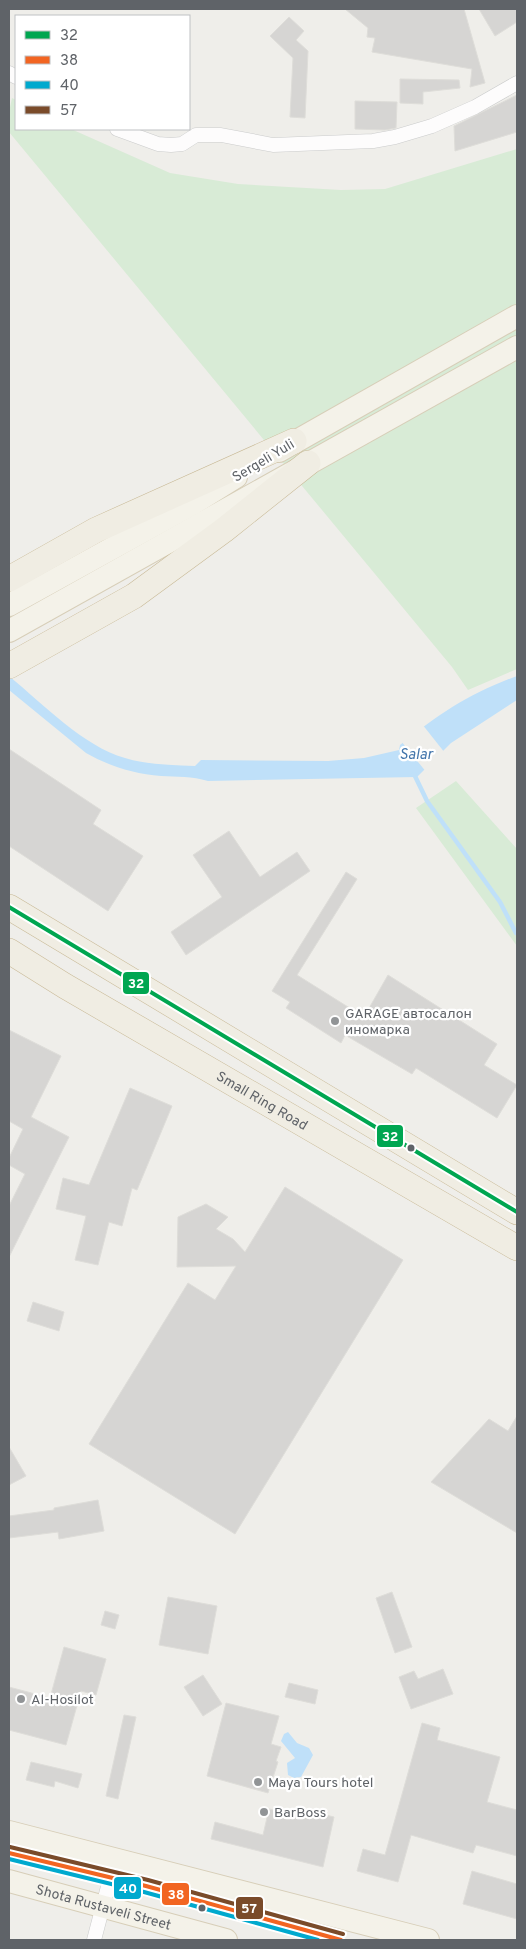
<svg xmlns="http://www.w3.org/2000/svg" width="526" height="1949" viewBox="0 0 526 1949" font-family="Overpass,sans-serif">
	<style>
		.green { fill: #d8ebd6 }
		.water { fill: #bfe0f9 }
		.pier { fill: #efeeea }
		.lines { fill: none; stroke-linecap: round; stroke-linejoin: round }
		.stream { stroke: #bfe0f9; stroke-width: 4.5 }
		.building { fill: #d6d5d3; stroke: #deddd9 }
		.street-casing { stroke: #cbcccc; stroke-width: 15 }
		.primary-casing { stroke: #d7ceb8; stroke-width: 24 }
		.highway-casing { stroke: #c8b996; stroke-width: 26 }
		.street { stroke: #fdfcfc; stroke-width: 14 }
		.primary { stroke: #f4f2e9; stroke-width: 22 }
		.highway { stroke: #f0ede3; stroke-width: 25 }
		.bus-1-casing { stroke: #fff; stroke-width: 8 }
		.bus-2-casing { stroke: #fff; stroke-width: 8 }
		.bus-3-casing { stroke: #fff; stroke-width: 8 }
		.bus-4-casing { stroke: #fff; stroke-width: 8 }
		.bus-1 { stroke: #00a651; stroke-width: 4 }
		.bus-2 { stroke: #f26522; stroke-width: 4 }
		.bus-3 { stroke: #00a9ce; stroke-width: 4 }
		.bus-4 { stroke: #7a4b2a; stroke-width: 4 }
		.poi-dot { fill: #919496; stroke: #fff; stroke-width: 2 }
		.bus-dot { fill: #5f6368; stroke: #fff; stroke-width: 2 }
		.labels { text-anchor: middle; stroke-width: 4.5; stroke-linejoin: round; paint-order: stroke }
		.street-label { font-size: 14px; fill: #5f6368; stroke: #fff }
		.poi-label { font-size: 14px; fill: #5f6368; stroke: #fff; text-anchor: start }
		.water-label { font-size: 15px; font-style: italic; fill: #4174aa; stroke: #fff }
		.line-badge { stroke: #fff; stroke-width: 2 }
		.badge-label { font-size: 14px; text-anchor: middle; font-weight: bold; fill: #fff }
	</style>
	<rect width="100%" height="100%" fill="#efeeea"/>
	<path class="green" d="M12 98 16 100V129H71L170 173 238 184 341 190 385 189 517 149V669L468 690 452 667 9 132V112Z
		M456 781 517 849V946L416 808Z"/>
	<path class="water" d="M9 676C43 704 83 746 125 758 148 765 171 765 195 766L201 760 328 761 364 758 399 750 400 745C439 714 470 693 517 676V700L451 743 417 777 208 781C192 776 177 777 161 776 134 774 109 766 86 753L9 690Z
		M288 1732 297 1743 309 1748 313 1755 301 1777 294 1778 288 1775 287 1763 295 1758 281 1741 284 1734Z"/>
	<path class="pier" d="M422 724 445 753 427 773 401 741Z"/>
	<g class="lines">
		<path class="stream" d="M414 774 427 801 500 902 516 933"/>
	</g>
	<path class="building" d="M345 9H464L485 83 470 87 472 69 372 52 375 38 367 37 368 28Z
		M479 9H517V22L495 36Z
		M289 17 304 31 296 40 308 51 305 118 290 117 293 58 270 36Z
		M400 79 459 80 460 88 423 92V104L400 103Z
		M517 95V132L455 151 454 126Z
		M355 101 397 102 396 128 385 130 355 129Z
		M9 749 101 810 93 824 143 856 108 911 9 846Z
		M229 831 260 877 297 852 310 871 186 955 171 932 222 897 193 855Z
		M346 872 357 879 297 975 364 1017 388 975 497 1044 484 1065 517 1085 497 1118 416 1068 412 1074 345 1035 341 1043 286 1008 290 1002 272 991Z
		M9 1030 61 1056 31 1117 69 1137 9 1257V1206L25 1174 9 1165V1158L23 1129 9 1121Z
		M130 1088 172 1106 137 1190 132 1188 122 1226 109 1222 98 1265 75 1260 86 1216 56 1209 63 1178 89 1185Z
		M285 1187 403 1260 235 1534 89 1444 188 1283 215 1300 236 1266 177 1267 178 1217 206 1204 228 1217 216 1229 233 1239 245 1252Z
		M33 1302 64 1312 59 1331 27 1321Z
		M517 1416V1533L431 1482 489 1419 508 1431Z
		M9 1447 26 1476 9 1485Z
		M98 1500 104 1531 59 1539 58 1532 9 1538V1516L54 1510V1508Z
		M392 1592 412 1647 395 1653 376 1598Z
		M168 1597 217 1606 208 1654 159 1645Z
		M105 1611 119 1615 115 1629 101 1625Z
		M64 1647 106 1659 96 1695 81 1691 66 1745 9 1730V1687L50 1698Z
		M443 1669 453 1694 411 1709 399 1677 414 1671 418 1679Z
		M203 1675 222 1704 203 1716 184 1687Z
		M289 1683 318 1690 315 1704 285 1697Z
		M226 1703 279 1716 271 1744 281 1747 276 1761 278 1762 268 1793 207 1776Z
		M124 1715 136 1717 118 1799 106 1796Z
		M422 1723 440 1728 437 1740 500 1757 487 1802 517 1810V1856L476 1845 473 1853 411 1835 398 1882 357 1871 363 1849 385 1855Z
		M31 1762 82 1774 78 1788 55 1781 54 1787 26 1780Z
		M269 1809 307 1818 309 1811 334 1817 323 1867 211 1839 215 1822 263 1835Z
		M472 1871 517 1884V1919L463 1904Z"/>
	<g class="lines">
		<g class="street-casing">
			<path id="street" d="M9 73 16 77
				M117 129 158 144 171 145 182 144 196 135H221L273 145 373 141 395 137 432 126 475 107 517 83
				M94 1940 115 1860"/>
		</g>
		<g class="primary-casing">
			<g id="primary">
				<path d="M279 451 517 316"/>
				<path d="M9 605 194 503 236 477"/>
				<path d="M9 631 517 347"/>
				<path d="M9 1832 428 1940"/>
				<path id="s1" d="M9 1881 226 1940"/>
			</g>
		</g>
		<g class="highway-casing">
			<g id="highway">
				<path d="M9 579 96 530 294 441"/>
				<path d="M9 666 134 596 224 530 308 463"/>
				<path d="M9 907 517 1212"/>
				<path id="s2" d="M9 951 65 986 517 1248"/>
			</g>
		</g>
		<use href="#street" class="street"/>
		<use href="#primary" class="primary"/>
		<use href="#highway" class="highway"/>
		<g class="bus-1-casing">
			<path id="bus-1" d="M9 907 517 1212"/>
		</g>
		<g class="bus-2-casing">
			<path id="bus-2" d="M9 1853 146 1886 341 1940"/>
		</g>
		<g class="bus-3-casing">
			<path id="bus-3" d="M9 1859 144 1892 318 1940"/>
		</g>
		<g class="bus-4-casing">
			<path id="bus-4" d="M10 1847 148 1880 343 1934"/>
		</g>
		<use href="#bus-1" class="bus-1"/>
		<use href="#bus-2" class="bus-2"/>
		<use href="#bus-3" class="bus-3"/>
		<use href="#bus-4" class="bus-4"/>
	</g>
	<g class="poi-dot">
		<circle cx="335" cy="1021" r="5"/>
		<circle cx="21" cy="1699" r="5"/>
		<circle cx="258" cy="1782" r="5"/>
		<circle cx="264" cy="1812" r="5"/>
	</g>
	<g class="bus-dot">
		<circle cx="411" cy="1148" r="4.5"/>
		<circle cx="202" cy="1908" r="4.5"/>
	</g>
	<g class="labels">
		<g class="street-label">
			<text transform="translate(263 460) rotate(-31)" y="5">Sergeli Yuli</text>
			<text dy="5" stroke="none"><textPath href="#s2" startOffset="294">Small Ring Road</textPath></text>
			<text dy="5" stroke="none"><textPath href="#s1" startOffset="98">Shota Rustaveli Street</textPath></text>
		</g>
		<g class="poi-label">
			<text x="345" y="1018">GARAGE автосалон<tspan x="345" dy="16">иномарка</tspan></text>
			<text x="31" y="1704">Al-Hosilot</text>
			<text x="268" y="1787">Maya Tours hotel</text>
			<text x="274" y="1817">BarBoss</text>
		</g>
		<g class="water-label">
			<text x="416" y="759">Salar</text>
		</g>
	</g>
	<g class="line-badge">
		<rect x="122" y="971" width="28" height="24" rx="5" fill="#00a651"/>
		<rect x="376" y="1124" width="28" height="24" rx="5" fill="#00a651"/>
		<rect x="113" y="1876" width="29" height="24" rx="5" fill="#00a9ce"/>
		<rect x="161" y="1882" width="29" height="24" rx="5" fill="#f26522"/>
		<rect x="235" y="1896" width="29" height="24" rx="5" fill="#7a4b2a"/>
	</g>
	<g class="badge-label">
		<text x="136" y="988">32</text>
		<text x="390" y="1141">32</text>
		<text x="128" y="1893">40</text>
		<text x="176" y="1899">38</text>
		<text x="249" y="1913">57</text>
	</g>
	<rect width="526" height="1949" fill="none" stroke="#5f6368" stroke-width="20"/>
	<rect x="15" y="15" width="175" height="115" fill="#ffffff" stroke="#bfc1c3"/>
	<rect x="25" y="31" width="25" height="8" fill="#00a651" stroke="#bfc1c3"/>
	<text x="60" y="40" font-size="15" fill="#5f6368">32</text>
	<rect x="25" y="56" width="25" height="8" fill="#f26522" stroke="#bfc1c3"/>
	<text x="60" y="65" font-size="15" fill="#5f6368">38</text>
	<rect x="25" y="81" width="25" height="8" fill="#00a9ce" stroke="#bfc1c3"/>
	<text x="60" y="90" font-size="15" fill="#5f6368">40</text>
	<rect x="25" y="106" width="25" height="8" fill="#7a4b2a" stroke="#bfc1c3"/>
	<text x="60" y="115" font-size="15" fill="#5f6368">57</text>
</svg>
